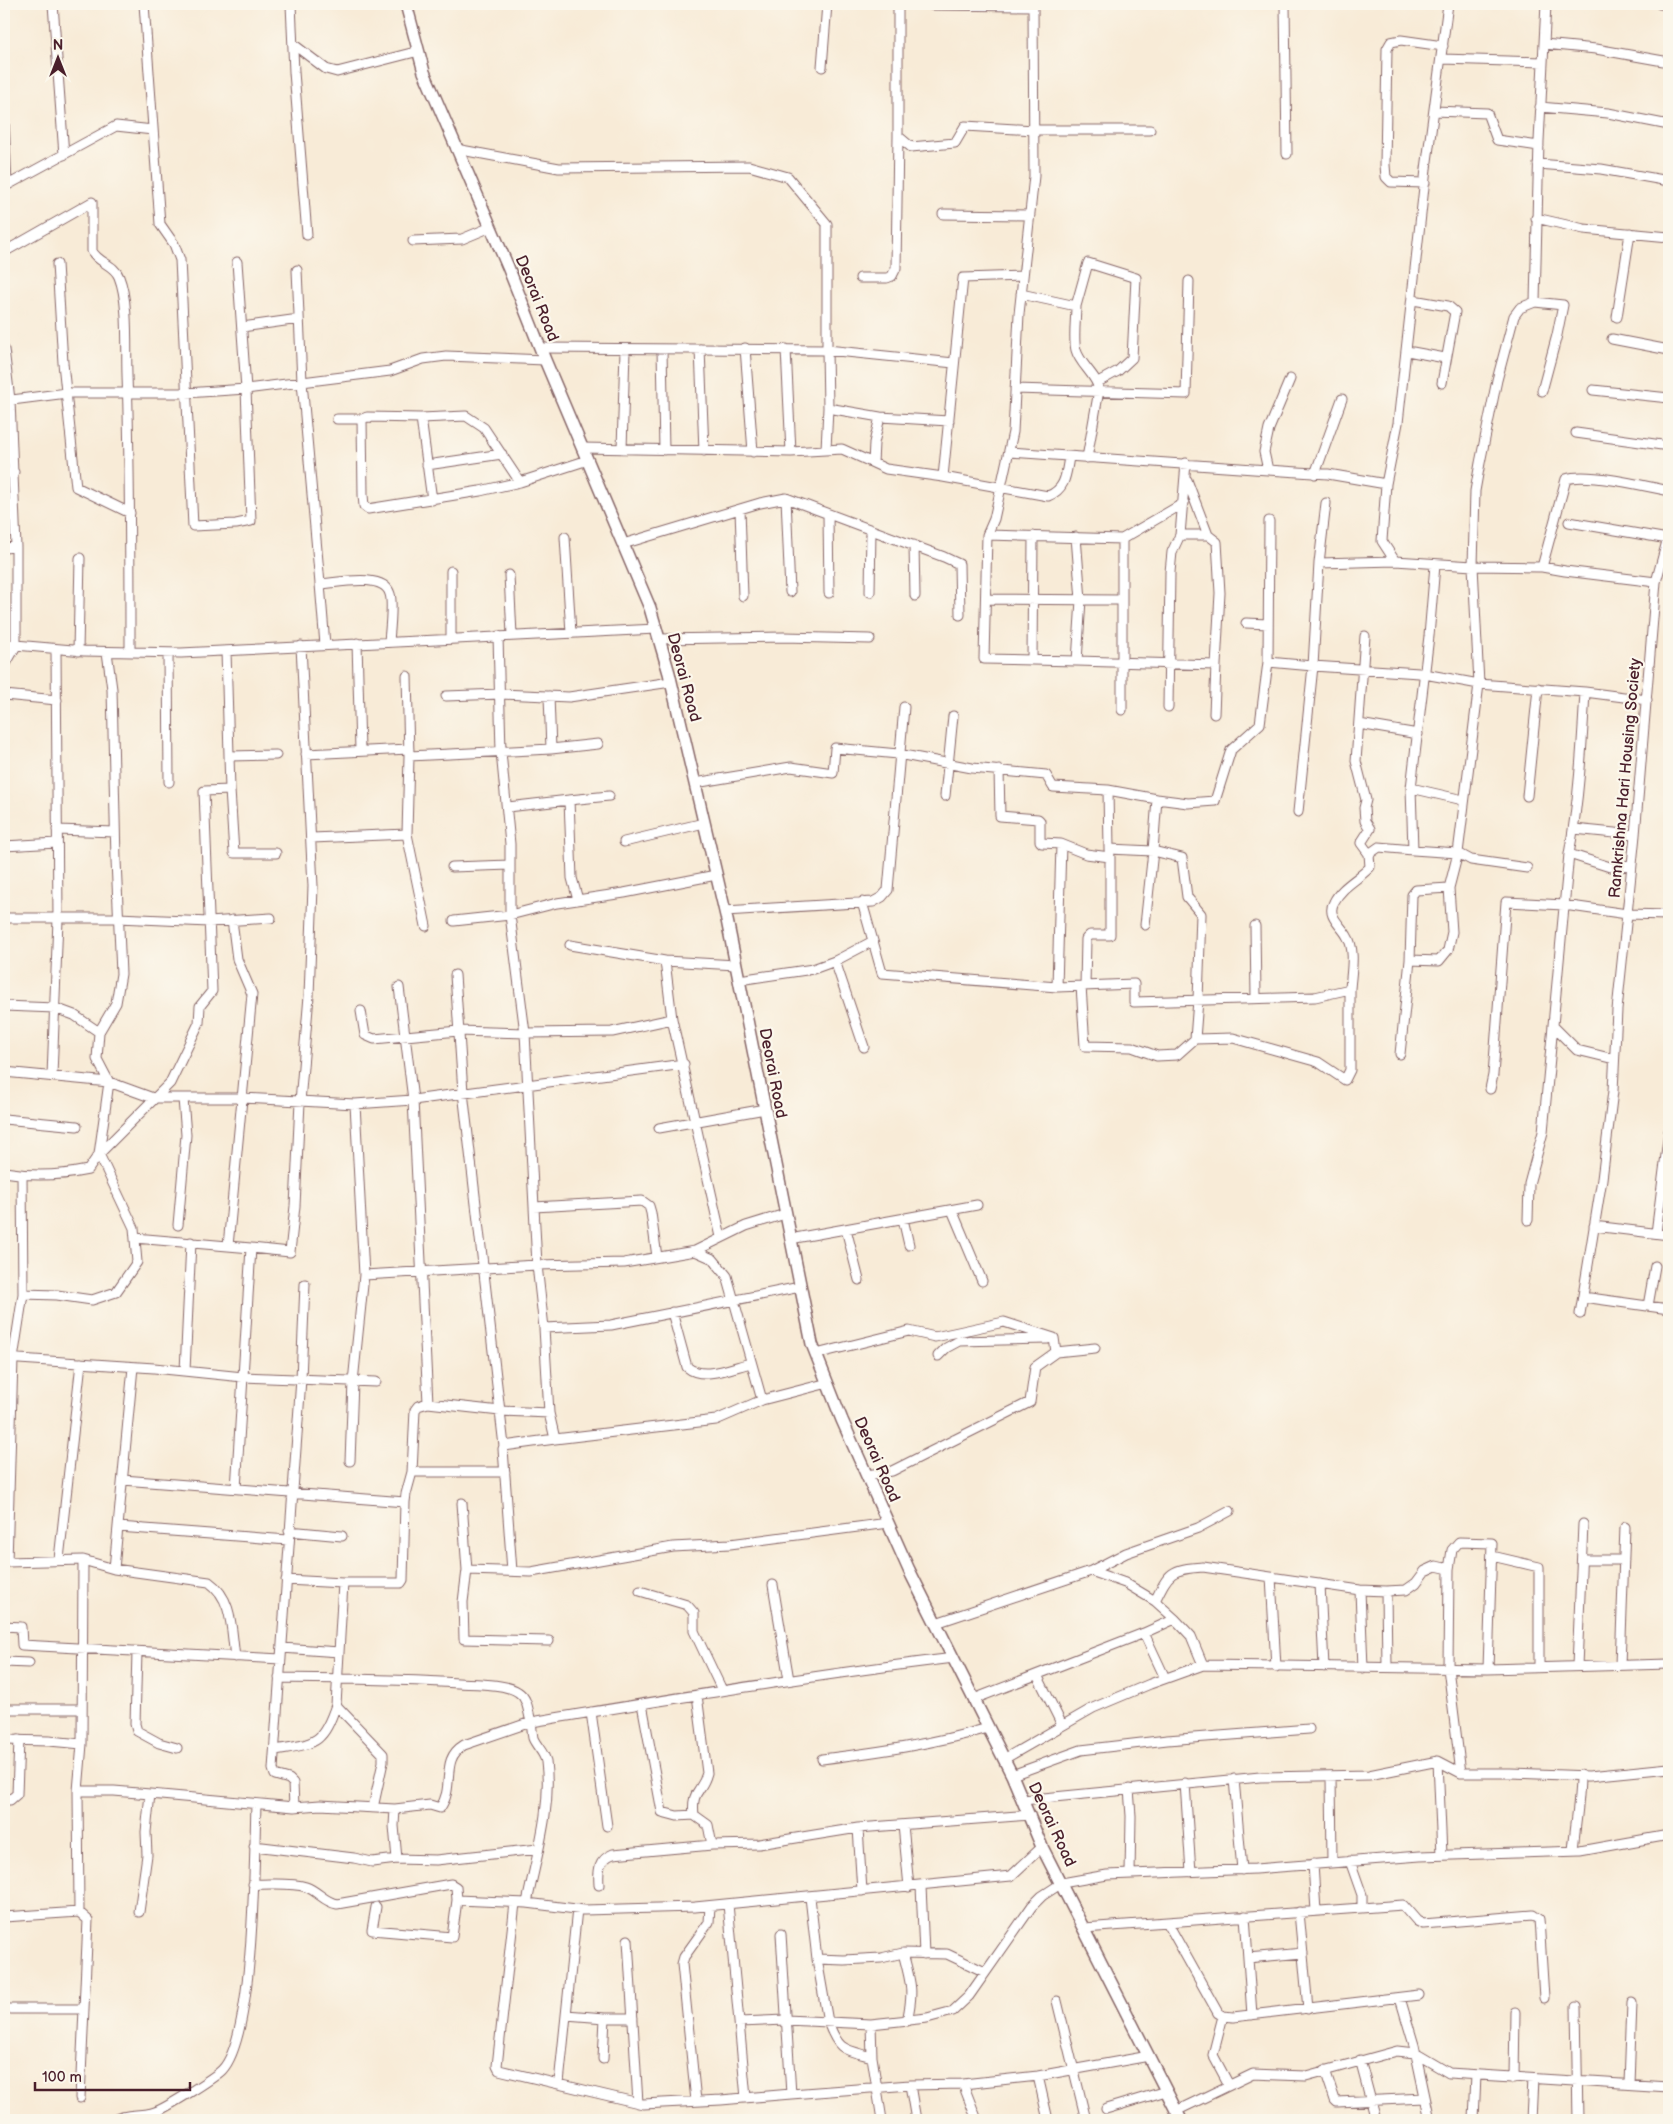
<svg xmlns="http://www.w3.org/2000/svg" width="1673" height="2124" viewBox="0 0 1673 2124" font-family="'Balsamiq Sans',sans-serif">
	<style>
		.lines { fill: none; stroke-linecap: round; stroke-linejoin: round }
		.minor-casing { stroke: #876667; stroke-width: 11 }
		.tertiary-casing { stroke: #876667; stroke-width: 14 }
		.minor { stroke: #fff; stroke-width: 9 }
		.tertiary { stroke: #fff; stroke-width: 11 }
		.labels { text-anchor: middle; stroke-width: 4.5; stroke-linejoin: round; paint-order: stroke }
		.street-label { font-size: 16px; fill: #4a1f2b; stroke: #fbf7ec }
	</style>
	<rect width="100%" height="100%" fill="#fbf7ec"/>
	<filter id="ink" filterUnits="userSpaceOnUse"><feTurbulence type="fractalNoise" baseFrequency=".02" numOctaves="2"/><feDisplacementMap in="SourceGraphic" scale="10" xChannelSelector="R" yChannelSelector="G"/><feConvolveMatrix kernelMatrix="1 2 1 2 8 2 1 2 1" color-interpolation-filters="sRGB"/></filter>
	<filter id="wash" filterUnits="userSpaceOnUse"><feTurbulence type="fractalNoise" baseFrequency=".0096" numOctaves="4" result="noise"/><feDisplacementMap in="SourceGraphic" scale="20" xChannelSelector="R" yChannelSelector="G"/><feGaussianBlur stdDeviation="1.12" result="paint"/><feColorMatrix in="noise" values="0 0 0 0 0 0 0 0 0 0 0 0 0 0 0 0 0 1.4 0 .05"/><feComposite in="paint" operator="in"/></filter>
	<g filter="url(#wash)">
		<rect width="100%" height="100%" fill="#f8ebd7"/>
	</g>
	<g filter="url(#ink)">
		<g class="lines">
			<g class="minor-casing">
				<path id="minor" d="M53 4 64 155
					M144 4 160 224 174 244 180 260 193 526 236 524 251 521 246 389 237 262
					M291 4 294 72 307 235
					M898 4V136L911 147 955 143 965 126 1034 130H1150
					M1033 4 1034 176 1019 314 1013 432 994 519 987 535 984 659 1077 661
					M1285 4 1287 154
					M1660 4 1669 5
					M931 5 1033 6
					M293 44 326 69 337 72 419 51
					M1544 44 1596 49 1669 62
					M1442 59 1543 62
					M822 67 827 4
					M1540 107 1608 113 1669 125
					M1434 111 1487 113 1497 140 1539 146
					M4 119 7 185
					M456 149 559 168 749 166 788 177 827 224V350L954 363
					M1538 164 1601 169 1669 181
					M1425 183 1391 182 1386 177 1385 165 1387 49 1391 42 1401 40 1443 46
					M4 187 116 126 153 130
					M943 214 1030 215
					M1536 218 1584 229 1669 237
					M413 241 462 239 491 227
					M4 252 92 202V251C98 263 114 264 119 277 129 302 126 347 127 375 130 467 130 560 130 652
					M57 264 63 363 76 487 130 513
					M297 270 302 382 320 584C337 583 384 572 390 594 393 603 390 630 389 641
					M860 278H887L892 276 896 268 898 136
					M1021 294 1076 306C1076 318 1073 339 1076 350 1080 365 1097 375 1099 390L1087 458
					M1413 300 1448 306 1455 312 1442 383
					M1535 302 1520 308 1514 316 1497 380 1480 463 1475 491 1473 566 1542 567 1565 571 1656 582
					M1076 306 1088 263 1136 278 1132 358 1118 371 1098 382
					M1617 317 1630 233
					M242 327 299 319
					M1612 339 1669 350
					M541 348 827 350 828 408 826 449
					M745 348 753 452
					M4 349 10 400 16 547V646L4 667
					M662 349 664 450
					M700 349 704 451
					M786 349 791 452
					M1407 351 1445 358
					M1015 389 1186 394 1189 281
					M1593 390 1669 398
					M1542 391 1557 335 1563 305 1535 302 1539 141 1546 4
					M4 401 67 393H186L246 389 390 371 423 359 446 356 545 360
					M828 408 880 417
					M421 418 432 500
					M337 419H362
					M1576 433 1669 446
					M582 448 791 452 842 449 873 463 874 443 880 417 949 421
					M622 449 625 350
					M1009 452 1268 470 1264 452 1269 429 1290 379
					M873 463 886 469 943 477 1048 496C1066 489 1066 474 1069 457
					M427 465 502 454
					M1268 470 1328 474 1386 484
					M4 474 14 472
					M1315 474 1342 399
					M943 477 963 278 1023 276
					M1187 480 1208 535
					M520 482 484 428 466 416 421 418 367 417 362 419 363 495 364 506 368 509 480 491 520 482 588 460
					M786 498 790 592
					M1326 503 1319 563 1313 666 1419 673 1479 684 1585 692 1647 700
					M740 509 743 596
					M828 515 829 593
					M1269 521 1268 662 1313 666 1298 812
					M1569 522 1668 539
					M987 535 1122 539 1184 503
					M1180 535 1186 463
					M565 537 571 633
					M1076 537 1081 600 1077 661 1216 665 1220 593 1217 542 1208 535H1180L1172 552 1170 572 1168 707
					M1122 539V710
					M623 544 760 503 786 498 944 557 959 564 960 615
					M914 545 915 596
					M4 548 16 547
					M1395 561 1382 541 1386 484 1398 423 1426 169 1448 4
					M1319 563 1395 561 1473 566 1479 684 1458 853 1471 860 1527 868
					M1542 567 1566 479C1587 472 1646 486 1669 491
					M451 571V638
					M509 575 512 635
					M320 584 325 645
					M870 592 871 530
					M986 599 1121 600
					M1246 623 1268 624
					M498 636 501 752 510 844V915L525 1033 537 1265 544 1328 549 1413
					M1365 636 1356 761 1366 800 1364 808 1365 821 1370 829 1361 843 1369 854
					M659 639 784 637 870 639
					M357 643 360 750
					M4 644 84 651 181 653 656 629
					M78 651 80 558
					M168 653 169 782
					M1032 660 1033 536
					M407 676 409 756 407 834 426 926
					M1585 692C1582 746 1579 801 1569 854L1610 867 1632 865
					M4 695 57 700
					M446 696 501 694 569 697 671 682
					M1214 714 1216 665
					M1359 724 1418 734
					M551 749 598 744
					M306 754 409 749
					M230 756 276 755
					M409 756 551 749 549 696
					M999 770 1000 816 1038 819 1040 821V841L1042 843 1061 844 1086 854 1110 857V935H1090L1086 939 1085 986
					M695 783 791 767 833 773 835 748 898 754 972 768 1046 775 1053 787 1108 790 1157 799 1153 851 1109 849 1110 857
					M1411 788 1463 800
					M230 790 234 853H276
					M1108 790 1109 849
					M945 796 953 716
					M1527 796 1538 688
					M1157 799 1188 803 1215 801 1231 750 1260 724 1268 662
					M569 800 609 796
					M508 807 569 800 572 878 578 900
					M1574 829 1635 835
					M57 830 115 832
					M312 838 407 834
					M624 842 704 823
					M4 846 57 843
					M452 867 510 865
					M862 902 882 973 1057 987 1134 984V1002L1315 997 1350 989C1351 973 1356 950 1347 936 1341 925 1326 916 1334 902 1341 887 1359 879 1370 867L1369 854 1379 847 1413 850
					M725 911 873 902 882 897 888 890 904 707
					M4 918H118L209 922 271 918
					M454 921 510 915 557 903 624 893 716 875
					M1255 926 1256 998
					M570 945 665 961
					M1410 960 1439 961 1448 950 1452 932 1449 888
					M835 961 864 1047
					M455 975 463 1092 504 1446
					M739 980 813 969 835 961 873 941
					M1081 986 1085 1046 1132 1047 1157 1056 1177 1055 1195 1039 1198 1000 1201 914 1187 897 1182 858 1153 851 1145 925
					M399 987 413 1100 428 1403
					M1057 987 1061 844
					M4 1006 55 1008 74 1015 99 1032
					M361 1011 365 1035 374 1039 458 1031 525 1033 612 1032 672 1019
					M1553 1026 1577 1050 1614 1059
					M1195 1039 1233 1038 1318 1062 1345 1080 1350 1070V989
					M1400 1054 1410 960 1412 895 1416 890 1449 888 1458 853 1413 850 1411 788 1429 636 1435 565
					M4 1072 109 1082 153 1098H242L355 1104 413 1100 684 1064
					M52 1076 58 919 56 650
					M1490 1089 1493 1075 1506 902 1564 905 1627 914 1635 835 1656 582 1669 534
					M355 1104 364 1275 537 1265 624 1263 695 1251 713 1259 727 1276 762 1400
					M4 1119 77 1126
					M659 1128 765 1109
					M4 1172C33 1177 59 1176 88 1170L99 1154 170 1083 199 1023 200 1006 212 991 204 791 230 790 226 651
					M22 1175 23 1294 13 1359 7 1562 83 1560 114 1569 209 1582C233 1599 231 1629 235 1657
					M534 1207 642 1201 649 1206 651 1213 657 1257
					M952 1210 982 1281
					M903 1219 909 1245
					M1528 1220 1529 1184 1543 1132 1569 854
					M178 1225 186 1135 183 1099
					M1594 1226 1669 1235
					M846 1229 859 1280
					M1656 1233 1669 1131
					M721 1237 672 1019 665 961 736 965
					M135 1238 251 1248
					M790 1239 977 1205
					M228 1246 252 994 237 959 232 920
					M695 1251 746 1226 785 1214
					M23 1294 57 1295 92 1300 116 1292 137 1262 134 1228 99 1154 109 1082 97 1059 99 1032 116 1003 121 974 116 860 112 689 107 652
					M1583 1297 1669 1309
					M1648 1306 1655 1266
					M672 1312 687 1367C703 1381 733 1367 751 1363
					M1580 1314 1602 1179 1613 1091 1617 1010 1627 914 1669 915
					M544 1328 611 1325 800 1287
					M816 1354 909 1331 935 1337 1004 1322 1054 1338 1056 1352 1095 1348
					M938 1356 946 1348 959 1341 1048 1339
					M4 1358 154 1368 243 1377 376 1382
					M185 1371 191 1242
					M350 1461 353 1382 364 1275
					M412 1472H505
					M867 1475 892 1471 1030 1402 1035 1367 1056 1352
					M123 1480 405 1502 406 1494 412 1472 415 1410 418 1406 428 1403 500 1411 549 1413 555 1439 716 1420 762 1400 828 1383
					M236 1489 251 1248 290 1252 295 1206 300 1102 309 996 313 886 301 646
					M462 1503 467 1570 531 1572 673 1547 730 1544 888 1523
					M119 1527 288 1540
					M289 1531 342 1536
					M1492 1556 1539 1567V1667
					M59 1559 81 1363
					M1582 1560H1624
					M114 1569 133 1367
					M1449 1569 1452 1550 1459 1542 1492 1543 1488 1669
					M467 1570 463 1602 464 1639 549 1641
					M512 1571 503 1449 504 1446 555 1439
					M1091 1571 1125 1583 1155 1601C1169 1572 1171 1569 1203 1567L1360 1590 1386 1591 1406 1590 1416 1583 1425 1571 1436 1566 1449 1569 1448 1668 1461 1773
					M1271 1577 1276 1667
					M286 1580 343 1583 336 1705 383 1754V1762L373 1808
					M343 1583H401L403 1580 405 1502
					M1320 1584 1324 1667
					M773 1585 789 1680
					M1360 1590 1363 1668
					M640 1591 687 1605 694 1613V1631L722 1690
					M1386 1591 1387 1667
					M1155 1601 1175 1619
					M936 1623 1091 1571 1126 1553 1198 1528 1230 1511
					M4 1626 21 1627 22 1645 281 1659
					M1144 1633 1165 1678
					M282 1648 339 1652
					M137 1652 135 1724 137 1731 159 1743 177 1748
					M4 1662 29 1663
					M1620 1665 1625 1527
					M1577 1666 1583 1524
					M1037 1675 1062 1725
					M279 1678C339 1679 399 1679 458 1683 474 1684 505 1683 518 1692 528 1698 528 1712 531 1722 672 1699 812 1675 954 1658
					M974 1699 1144 1633 1175 1619 1191 1636 1203 1665 1488 1669 1669 1664
					M642 1704 662 1812 677 1816 694 1815 708 1825 712 1845 759 1844 858 1828 1030 1815
					M4 1709H82
					M591 1712 607 1826
					M4 1740 49 1741 82 1744
					M275 1750C315 1743 322 1746 336 1705
					M822 1759C879 1752 933 1744 988 1728
					M1004 1759 1093 1708 1150 1684 1203 1665
					M1438 1761 1442 1855
					M1012 1775 1081 1750 1167 1740 1309 1729
					M1331 1776 1332 1863
					M1234 1779 1242 1870
					M1185 1783 1191 1872
					M1129 1789 1131 1816 1130 1874
					M78 1791H114L150 1794 146 1832 147 1855 139 1912
					M150 1794 294 1807 320 1805 395 1809 394 1826 397 1859
					M4 1800H10L17 1794 19 1740
					M1023 1800 1260 1777 1369 1775 1438 1761 1461 1773H1510L1589 1776 1669 1768
					M294 1807 293 1783 289 1779 275 1775 273 1769 301 1379 305 1284
					M395 1809 430 1805 440 1808C456 1786 439 1760 464 1745L531 1722C532 1727 532 1733 533 1738 536 1746 545 1753 546 1762 552 1809 536 1857 527 1903
					M694 1815C691 1789 702 1793 707 1773L697 1695
					M903 1825 909 1887
					M858 1828 862 1891
					M254 1846 354 1858 372 1862 397 1859 436 1860 538 1849
					M1573 1851C1575 1826 1580 1801 1580 1775
					M1350 1861 1362 1895V1908
					M1313 1864 1316 1911
					M253 1884C269 1885 290 1882 306 1887 318 1891 324 1902 337 1904L451 1884 456 1887 457 1900 452 1937 372 1930 376 1907
					M599 1885C598 1871 598 1860 613 1854L712 1845
					M921 1886 924 1954
					M810 1897 817 1959 828 2022C839 2051 843 2049 872 2057
					M457 1900 527 1903 584 1910 695 1907 1011 1876 1042 1847
					M515 1903 497 2066 499 2070 643 2104 721 2100 791 2094
					M728 1904 739 2022 786 2020 871 2024 927 2018 953 2011 969 1996 1032 1906 1042 1896 1062 1883 1107 1875 1255 1869 1420 1856 1580 1851 1669 1835
					M79 1912 78 1791 82 1744 83 1560
					M1299 1912 1308 2009
					M1245 1916 1252 2015
					M4 1917 79 1912 88 1920 80 2098
					M1167 1922 1218 2013 1223 2016 1233 2017 1419 1995
					M1084 1928 1403 1905 1417 1921 1423 1924 1533 1915 1539 1919 1544 1998
					M781 1934 791 2094 910 2085 963 2084 1038 2076 1149 2056
					M628 1940 638 2103
					M903 1953C911 1983 914 1991 907 2021
					M1248 1958 1303 1953
					M817 1959 844 1960 881 1958 903 1953 947 1954 985 1972
					M1400 1998 1414 2045 1430 2120
					M1057 2001 1086 2120
					M1576 2007 1578 2120
					M4 2009H84
					M566 2015 605 2018 603 2059
					M1223 2016 1213 2055 1229 2085
					M605 2018H633
					M739 2022 746 2098
					M871 2024 872 2057 882 2120
					M1360 2060 1376 2120
					M1325 2070 1335 2100 1337 2102 1425 2098
					M1038 2076 1048 2120
					M1514 2078 1515 2012
					M559 2083 577 1909
					M963 2084 977 2120
					M1629 2084 1632 2003
					M910 2085 916 2120
					M696 2101 682 1964 684 1957 709 1922 710 1906
					M1106 2109 1166 2091
					M1176 2111 1253 2074 1306 2076 1397 2051 1415 2053 1449 2073 1669 2087
					M114 2120C127 2113 141 2117 155 2112 166 2108 214 2078 222 2070 255 2036 254 1857 256 1805
					M1474 2120 1476 2075
					M1531 2120 1533 2079"/>
			</g>
			<g class="tertiary-casing">
				<path id="tertiary" d="M406 4 424 72 508 267 545 360 650 608 669 673 727 920 812 1344 842 1420 909 1570 1012 1775 1042 1847 1181 2120"/>
			</g>
			<use href="#minor" class="minor"/>
			<use href="#tertiary" class="tertiary"/>
		</g>
	</g>
	<g class="labels">
		<g class="street-label">
			<text transform="translate(538 298) rotate(68)" y="6">Deorai Road</text>
			<text transform="translate(685 677) rotate(75)" y="6">Deorai Road</text>
			<text transform="translate(1624 778) rotate(-85)" y="6">Ramkrishna Hari Housing Society</text>
			<text transform="translate(774 1073) rotate(79)" y="6">Deorai Road</text>
			<text transform="translate(878 1459) rotate(66)" y="6">Deorai Road</text>
			<text transform="translate(1053 1824) rotate(65)" y="6">Deorai Road</text>
		</g>
	</g>
	<rect width="1673" height="2124" fill="none" stroke="#fbf7ec" stroke-width="20"/>
	<g transform="translate(58 58)" stroke="#fbf7ec" stroke-width="4" paint-order="stroke">
	<path d="M0-4L9 19L0 12L-9 19Z" fill="#4a1f2b"/>
	<text y="-8" font-size="14" font-weight="bold" text-anchor="middle" fill="#4a1f2b">N</text>
	</g>
	<path d="M35 2082v8h155v-8" fill="none" stroke="#4a1f2b" stroke-width="2.5"/>
	<text x="42" y="2082" font-size="15" fill="#4a1f2b" stroke="#fbf7ec" stroke-width="4" paint-order="stroke">100 m</text>
</svg>
